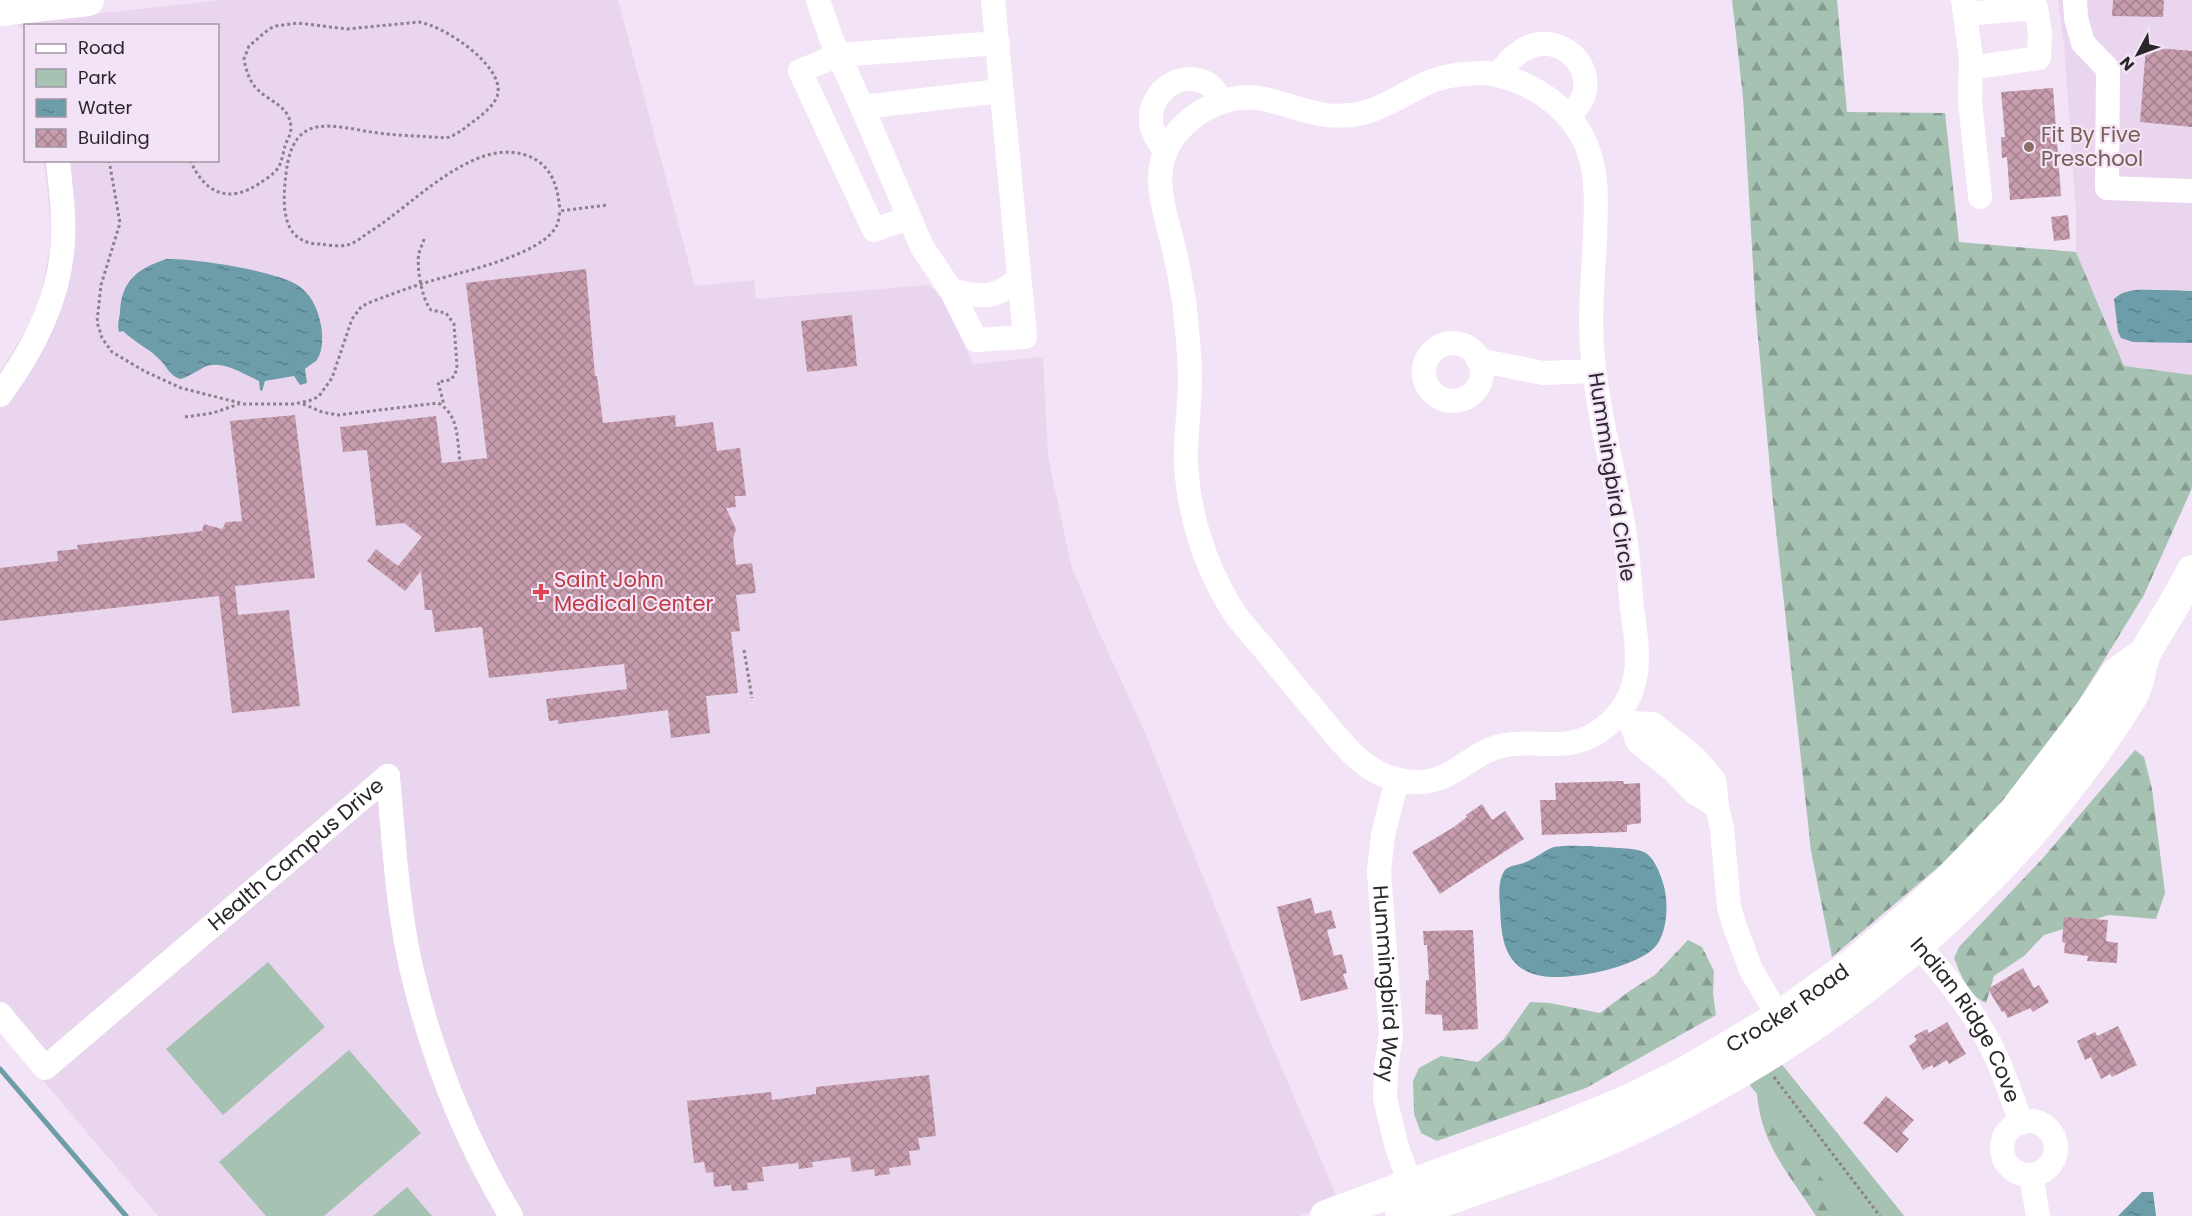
<svg xmlns="http://www.w3.org/2000/svg" width="2192" height="1216" viewBox="0 0 2192 1216" font-family="Poppins,sans-serif">
	<style>
		.built { fill: #e9d5ed }
		.forest { fill: url(#forest-firs) }
		.park { fill: #a6c2b3 }
		.water { fill: url(#water-ripples) }
		.lines { fill: none; stroke-linecap: round; stroke-linejoin: round }
		.stream { stroke: #6d9da9; stroke-width: 5 }
		.building { fill: url(#building-cross-hatch) }
		.path { stroke: #8b808c; stroke-width: 3; stroke-dasharray: 3 3; stroke-linecap: butt }
		.minor { stroke: #fff; stroke-width: 24 }
		.major { stroke: #fff; stroke-width: 32 }
		.education-dot { fill: #8d6e63; stroke: #f3e3f6; stroke-width: 2 }
		.health-dot { fill: #e0444e; stroke: #f3e3f6; stroke-width: 2 }
		.labels { text-anchor: middle; stroke-width: 4.5; stroke-linejoin: round; paint-order: stroke }
		.education-label { font-size: 21px; fill: #785e54; stroke: #f3e3f6; text-anchor: start }
		.street-label { font-size: 21px; fill: #2b252c; stroke: #f3e3f6 }
		.health-label { font-size: 21px; fill: #be3a42; stroke: #f3e3f6; text-anchor: start }
	</style>
	<defs>
		<pattern id="forest-firs" width="22" height="20" patternUnits="userSpaceOnUse" patternTransform="scale(1.5)"><rect width="22" height="20" fill="#a6c2b3"/><path d="M5 1l3.5 6h-7zM16 11l3.5 6h-7z" fill="#879d92"/></pattern>
		<pattern id="water-ripples" width="26" height="14" patternUnits="userSpaceOnUse" patternTransform="scale(1.5)"><rect width="26" height="14" fill="#6d9da9"/><path d="M2 4q2-2 4 0t4 0M15 11q2-2 4 0t4 0" fill="none" stroke="#5a808a"/></pattern>
		<pattern id="building-cross-hatch" width="8" height="8" patternUnits="userSpaceOnUse" patternTransform="scale(1.5)"><rect width="8" height="8" fill="#c79dae"/><path d="M0 0l8 8M0 8l8-8" fill="none" stroke="#a2808e"/></pattern>
	</defs>
	<rect width="100%" height="100%" fill="#f3e3f6"/>
	<path class="built" d="M222 0H618L695 286 754 280 756 299 929 285 943 300 973 364 1043 357 1048 456 1071 565 1093 619 1146 735 1256 1008 1339 1202 1299 1216H158L0 1030V372L32 320 40 297 45 274 50 247 51 225 44 161 218 160V26H26L25 31 19 26 12 23Z
		M2058 0H2192V375L2124 366 2076 252V213L2064 44Z"/>
	<path class="forest" d="M1732 0H1837L1847 112 1945 113 1959 242 2076 252 2124 366 2192 375V488L2144 595 2080 699 2002 802 1949 858 1832 957 1811 851 1773 502 1756 315 1743 97Z
		M2135 750 2144 757 2152 789 2165 893 2156 919 2109 915 2044 935 2024 956 1994 976 1986 1003C1967 994 1962 977 1954 958L1959 947 2043 858Z
		M1688 940 1702 947 1714 971 1713 993 1716 1015 1586 1088 1437 1141 1421 1133 1414 1114 1413 1081 1419 1068 1441 1056 1478 1062 1504 1039 1530 1002 1550 1003 1600 1013 1631 990 1655 975Z
		M1791 1076 1904 1216H1816C1790 1175 1761 1145 1757 1094Z"/>
	<path class="park" d="M268 962 325 1027 223 1115 166 1049Z
		M349 1050 421 1133 324 1216H266L219 1162Z
		M1779 1061 1904 1216H1851L1746 1080Z
		M407 1187 432 1216H373Z"/>
	<path class="water" d="M166 259C193 258 278 271 299 286 311 295 317 307 320 321 323 332 324 351 316 361 312 364 308 366 305 369L307 383 300 385 294 376 265 381 262 391 260 390 259 381C243 374 219 357 201 369 193 373 188 377 180 379 170 375 168 369 162 362 151 349 135 343 123 331L119 332C117 325 119 319 120 313 121 281 137 269 166 259Z
		M2162 290 2192 291V343L2133 342 2121 338 2118 332 2114 299C2125 287 2147 290 2162 290Z
		M1590 846C1604 848 1634 847 1644 852 1654 857 1660 873 1663 883 1669 901 1668 934 1654 948 1634 968 1569 981 1542 976 1503 969 1501 937 1500 905 1499 895 1498 879 1505 870 1510 865 1520 865 1526 862 1534 859 1547 849 1554 847 1566 845 1579 846 1590 846Z
		M2142 1192H2153L2156 1216H2118Z"/>
	<g class="lines">
		<path class="stream" d="M0 1069 126 1216"/>
	</g>
	<path class="building" d="M2113 0H2164L2163 17 2112 16Z
		M2146 47 2192 51V127L2140 122Z
		M2053 88 2061 196 2010 200 2007 157 2002 158 2001 137H2005L2001 92Z
		M2068 215 2070 239 2054 241 2051 217Z
		M586 269 595 376H597L603 423 675 415 676 427 713 422 717 451 740 448 746 496H735L736 507 726 508 736 529 733 539 736 565 752 563 756 593 736 595 740 631 731 632 738 693 706 696 710 733 671 738 668 710 558 724V720L549 721 546 699 627 689 624 664 489 678 482 627 435 632 432 610H425L421 571 405 591 367 561 376 549 398 566 422 537 404 523 376 526 367 450 343 452 340 427 436 416 442 463 487 458 466 283Z
		M852 315 857 366 807 372 801 321Z
		M295 415 315 578 235 586 238 615 289 610 300 706 232 713 219 596 0 621V568L58 561 57 551 78 549 77 545 202 531 204 524 222 529 226 522 242 521 230 421Z
		M1623 781 1624 784 1640 783 1641 823 1627 825V832L1542 835 1540 800H1556L1555 783Z
		M1482 804 1492 820 1505 811 1524 839 1440 894 1412 852 1454 827 1467 817 1466 815Z
		M1311 898 1315 914 1331 910 1336 928 1327 930 1334 956 1342 954 1347 973 1343 974 1348 989 1301 1001 1277 907Z
		M2064 917 2108 920 2106 941 2118 943 2117 963 2087 961 2088 956 2064 953 2065 943 2062 942Z
		M1473 930 1478 1029 1443 1031 1442 1015 1425 1014 1426 980H1429L1427 945H1424L1423 931Z
		M2023 968 2034 988 2039 985 2049 1002 2033 1012 2030 1008 2008 1018 2004 1011 2002 1012 1988 989Z
		M1947 1022 1966 1054 1949 1064 1947 1060 1934 1068 1932 1065 1923 1070 1909 1046 1917 1040 1914 1036 1927 1029 1929 1033Z
		M2118 1026 2137 1065 2112 1077 2110 1074 2101 1079 2091 1057 2085 1060 2077 1041 2095 1032 2097 1036Z
		M929 1075 936 1136 918 1138 920 1150 909 1151 911 1165 889 1168 890 1174 875 1176 874 1169 852 1172 850 1157 842 1158 812 1162 813 1167 799 1169 798 1163 762 1167 764 1181 747 1183 748 1190 732 1191 731 1185 714 1187 713 1172 706 1173 704 1162 694 1163 687 1101 771 1092 772 1100 816 1094V1087Z
		M1886 1096 1914 1120 1902 1133 1909 1139 1897 1153 1863 1123Z"/>
	<g class="lines">
		<path class="path" d="M109 160 120 223 101 285 97 322 102 338 112 352 146 372 181 388 244 404H294L312 400 319 396 332 378 352 319 361 307 368 303C387 296 405 289 424 283 456 273 543 256 557 225 559 221 559 215 560 211L607 205
			M190 160C205 194 229 204 260 183 266 179 274 174 278 168 282 162 283 153 285 146 287 140 291 135 291 128 290 105 270 103 256 88 249 80 246 70 244 59L249 46 269 29 276 26 298 23 347 29 419 22C444 26 502 64 498 93 496 104 485 112 478 118 468 125 458 135 446 138 424 136 401 136 378 133 333 127 293 109 286 174 284 191 282 212 290 228 296 239 307 244 320 244 328 245 339 247 347 245 356 243 363 236 371 231 413 205 475 135 528 156 552 165 558 187 560 211
			M424 239C423 244 420 248 419 253 416 266 422 300 431 310L446 313 454 324 457 366 455 375 450 380 438 382 444 405
			M303 404 322 412 338 415 438 403C459 414 457 440 460 461
			M185 417 213 413 239 404
			M744 650 752 698
			M1774 1077 1880 1216"/>
		<g class="minor">
			<path d="M818 0 831 38 862 107 1000 91"/>
			<path d="M1963 0 1971 58 1970 102 1980 197"/>
			<path d="M2075 0 2076 18 2083 43 2108 69 2107 188 2192 191"/>
			<path d="M1965 14 2036 8 2040 33 2039 58 1971 68"/>
			<path d="M1486 73C1526 79 1564 102 1583 138 1599 169 1596 203 1595 237 1593 277 1589 319 1593 359 1598 412 1612 464 1622 518 1628 547 1629 578 1632 608 1635 631 1640 656 1635 678 1631 701 1615 722 1595 734 1564 752 1538 739 1506 745 1471 750 1454 784 1415 782 1365 780 1342 742 1313 708 1295 687 1278 666 1261 645 1250 633 1238 620 1230 606 1204 563 1188 512 1186 462 1185 435 1190 408 1190 381 1190 355 1187 327 1184 301 1181 281 1177 261 1172 241 1163 205 1149 168 1175 135 1196 109 1230 92 1264 99 1300 107 1324 122 1363 113 1386 107 1405 93 1427 83 1445 75 1466 73 1486 73Z"/>
			<path d="M1498 75C1506 64 1516 52 1529 47 1559 34 1593 63 1584 94 1581 103 1575 110 1569 118"/>
			<path d="M862 107 922 247 951 290 976 340 1025 337 993 0"/>
			<path d="M1165 151C1159 142 1152 133 1151 122 1148 93 1181 68 1208 84 1215 88 1218 96 1222 102"/>
			<path d="M908 218 874 230 800 71 839 55 998 43"/>
			<path d="M951 290C981 298 994 299 1019 279"/>
			<circle cx="1453" cy="372" r="29"/>
			<path d="M1478 360 1543 373 1594 371"/>
			<path d="M0 395C34 349 61 297 63 239 65 213 60 186 58 160"/>
			<path d="M1618 715 1631 723 1653 724 1695 758 1714 780 1717 806 1722 828 1729 907 1734 924 1751 970 1779 1017"/>
			<path d="M1631 723 1638 742 1674 771 1695 793 1717 806"/>
			<path d="M388 776C394 841 397 907 412 971 432 1056 466 1141 511 1216"/>
			<path id="s1" d="M1397 780 1383 835 1379 871 1391 1034 1386 1069 1385 1098 1396 1144 1416 1202"/>
			<path id="s2" d="M1906 931C1938 967 1969 1003 1991 1046 2003 1070 2012 1097 2021 1123"/>
			<path id="s3" d="M0 1014 45 1068 388 776"/>
			<circle cx="2029" cy="1148" r="27"/>
			<path d="M2031 1175 2038 1216"/>
		</g>
		<g class="major">
			<path d="M0 10 88 0"/>
			<path id="s4" d="M1326 1216 1533 1140 1625 1102 1681 1075 1779 1017 1853 964 1917 910 1946 883 2014 812 2085 720 2117 673 2145 653"/>
			<path d="M1401 1216C1476 1188 1553 1165 1625 1132 1830 1037 2010 891 2130 699 2139 686 2139 668 2145 654 2149 644 2156 635 2161 626 2172 608 2183 590 2192 571"/>
		</g>
	</g>
	<circle class="education-dot" cx="2029" cy="147" r="6"/>
	<path class="health-dot" d="M538 583h6v6h6v6h-6v6h-6v-6h-6v-6h6z"/>
	<g class="labels">
		<g class="education-label">
			<text x="2041" y="142">Fit By Five<tspan x="2041" dy="24">Preschool</tspan></text>
		</g>
		<g class="street-label">
			<text transform="translate(1612 477) rotate(81)" y="7">Hummingbird Circle</text>
			<text dy="7" stroke="none"><textPath href="#s3" startOffset="400">Health Campus Drive</textPath></text>
			<text dy="7" stroke="none"><textPath href="#s1" startOffset="206">Hummingbird Way</textPath></text>
			<text dy="7" stroke="none"><textPath href="#s4" startOffset="508">Crocker Road</textPath></text>
			<text dy="7" stroke="none"><textPath href="#s2" startOffset="108">Indian Ridge Cove</textPath></text>
		</g>
		<g class="health-label">
			<text x="554" y="587">Saint John<tspan x="554" dy="24">Medical Center</tspan></text>
		</g>
	</g>
	<rect x="24" y="24" width="195" height="138" fill="#f3e3f6" stroke="#a397a5" stroke-width="1.5"/>
	<rect x="36" y="44" width="30" height="9" fill="#ffffff" stroke="#a397a5" stroke-width="1.5"/>
	<text x="78" y="54" font-size="18" fill="#2b252c">Road</text>
	<rect x="36" y="69" width="30" height="18" fill="#a6c2b3" stroke="#a397a5" stroke-width="1.5"/>
	<text x="78" y="84" font-size="18" fill="#2b252c">Park</text>
	<rect x="36" y="99" width="30" height="18" fill="url(#water-ripples)" stroke="#a397a5" stroke-width="1.5"/>
	<text x="78" y="114" font-size="18" fill="#2b252c">Water</text>
	<rect x="36" y="129" width="30" height="18" fill="url(#building-cross-hatch)" stroke="#a397a5" stroke-width="1.5"/>
	<text x="78" y="144" font-size="18" fill="#2b252c">Building</text>
	<g transform="translate(2138 54) rotate(229)" stroke="#f3e3f6" stroke-width="4.5" paint-order="stroke">
	<path d="M0-4.5L10 22L0 15L-10 22Z" fill="#2b252c"/>
	<text y="-9" font-size="16" font-weight="bold" text-anchor="middle" fill="#2b252c">N</text>
	</g>
</svg>
